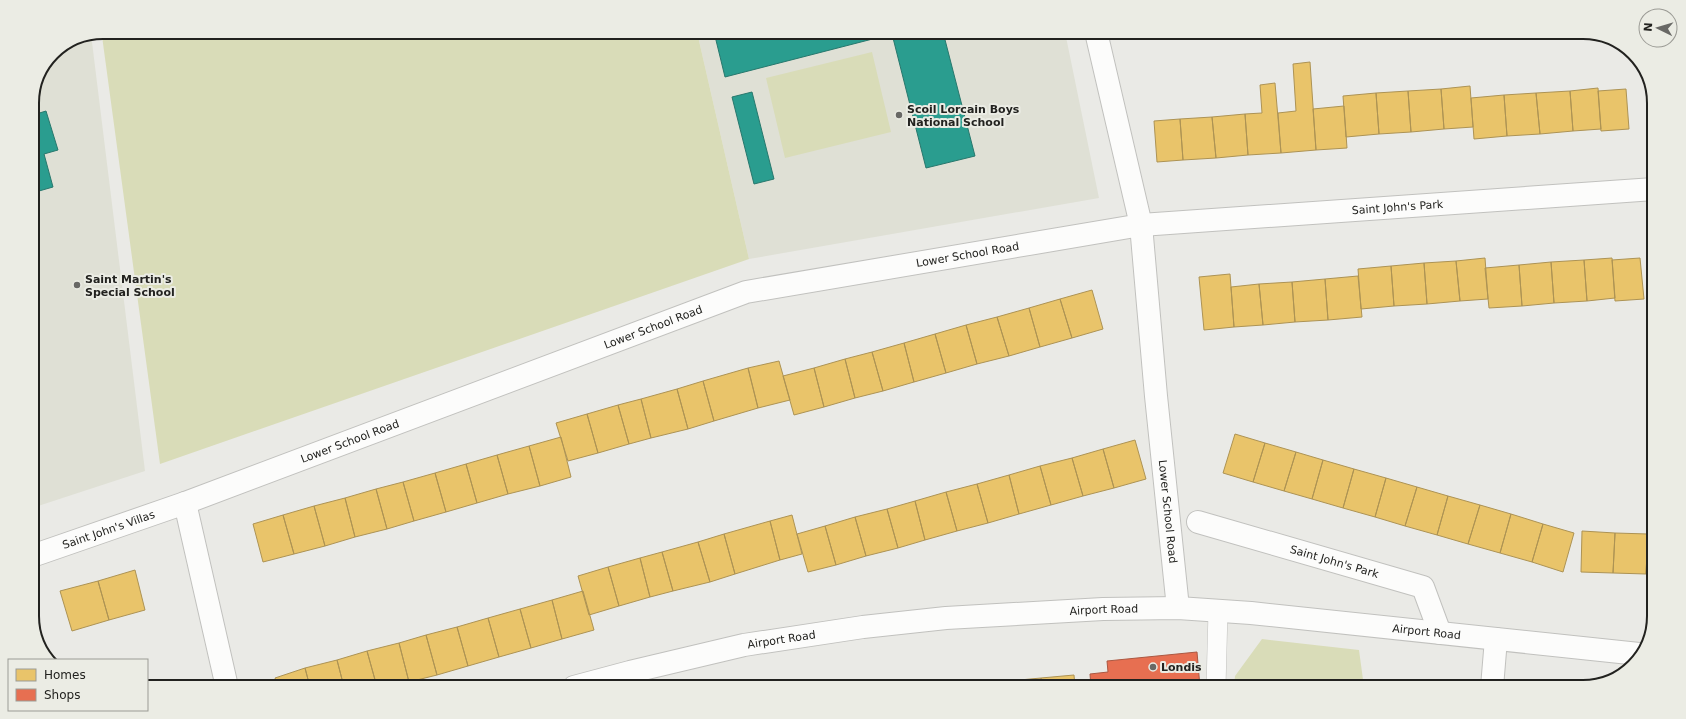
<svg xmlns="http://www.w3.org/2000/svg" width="1686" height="719" viewBox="0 0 1686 719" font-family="'DejaVu Sans',sans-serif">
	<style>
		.built { fill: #dfe0d5 }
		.green { fill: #d9dcb8 }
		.homes { fill: #e9c46a; stroke: #ad9354 }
		.shops { fill: #e76f51; stroke: #ac5842 }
		.schools { fill: #2a9d8f; stroke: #28786d }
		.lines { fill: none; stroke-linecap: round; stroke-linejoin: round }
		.service-casing { stroke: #c1c1be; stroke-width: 20 }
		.minor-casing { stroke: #c1c1be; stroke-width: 24 }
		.secondary-casing { stroke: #c1c1be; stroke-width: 24 }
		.service { stroke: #fcfcfb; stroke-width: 19 }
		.minor { stroke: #fcfcfb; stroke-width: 22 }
		.secondary { stroke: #fcfcfb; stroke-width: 22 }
		.poi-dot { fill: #686865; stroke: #ebece4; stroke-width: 1.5 }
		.labels { text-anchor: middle; stroke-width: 4; stroke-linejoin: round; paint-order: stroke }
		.poi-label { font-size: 11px; font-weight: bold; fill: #22221f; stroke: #ebece4; text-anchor: start }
		.street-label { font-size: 11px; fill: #22221f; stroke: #ebece4 }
		.rim { fill: none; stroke: #22221f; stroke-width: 2 }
	</style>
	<rect width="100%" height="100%" fill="#eaeae6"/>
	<path class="built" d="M697 32H1065L1099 198 749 259Z
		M91 34 145 471 32 508V99L53 53 76 37Z"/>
	<path class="green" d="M110 32H697L749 259 160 464 102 36Z
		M872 52 891 132 785 158 766 78Z
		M1262 639 1359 650 1364 687H1234L1235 676Z"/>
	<path class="homes" d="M1310 62 1316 150 1281 153 1278 113 1296 111 1293 64Z
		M1275 83 1281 153 1248 155 1245 114 1262 113 1260 85Z
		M1470 86 1473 127 1444 129 1441 89Z
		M1598 88 1601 129 1573 131 1570 91Z
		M1441 89 1444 129 1411 132 1408 91Z
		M1626 89 1629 129 1601 131 1598 91Z
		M1408 91 1411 132 1379 134 1376 93Z
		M1570 91 1573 131 1540 134 1536 93Z
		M1376 93 1379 134 1346 137 1343 96Z
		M1536 93 1540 134 1507 136 1504 95Z
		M1504 95 1507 136 1474 139 1471 98Z
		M1344 106 1347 148 1316 150 1313 109Z
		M1245 114 1248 155 1216 158 1212 117Z
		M1212 117 1216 158 1183 160 1180 119Z
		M1180 119 1183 160 1157 162 1154 121Z
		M1485 258 1488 299 1460 301 1456 261Z
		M1612 258 1615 298 1587 301 1584 260Z
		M1640 258 1644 299 1615 301 1612 260Z
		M1584 260 1587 301 1554 303 1551 262Z
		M1456 261 1460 301 1427 304 1424 263Z
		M1551 262 1554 303 1522 306 1519 265Z
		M1424 263 1427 304 1394 306 1391 266Z
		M1519 265 1522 306 1489 308 1485 268Z
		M1391 266 1394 306 1361 309 1358 269Z
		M1230 274 1234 327 1204 330 1199 277Z
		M1358 276 1362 317 1328 320 1325 279Z
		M1325 279 1328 320 1295 322 1292 282Z
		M1292 282 1295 322 1263 325 1259 284Z
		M1259 284 1263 325 1234 327 1231 287Z
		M1092 290 1103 329 1072 338 1060 299Z
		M1060 299 1072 338 1040 347 1029 308Z
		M1029 308 1040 347 1009 356 997 317Z
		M997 317 1009 356 977 364 966 325Z
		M966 325 977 364 946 373 935 334Z
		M935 334 946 373 914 382 904 343Z
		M904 343 914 382 883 391 872 352Z
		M872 352 883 391 855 398 845 359Z
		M845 359 855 398 824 407 814 368Z
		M779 361 790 400 758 408 748 368Z
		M748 368 758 408 714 421 703 381Z
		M814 368 824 407 794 415 783 376Z
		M703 381 714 421 688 429 677 389Z
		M677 389 688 429 651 438 641 399Z
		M641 399 651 438 629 444 618 405Z
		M618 405 629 444 598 453 587 414Z
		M587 414 598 453 568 461 556 423Z
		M1235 434 1265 443 1253 482 1223 473Z
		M561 437 571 477 540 486 529 446Z
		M1135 440 1146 479 1114 488 1103 449Z
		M1265 443 1296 452 1284 491 1253 482Z
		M529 446 540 486 508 494 497 455Z
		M1103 449 1114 488 1083 496 1072 458Z
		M1296 452 1323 460 1312 499 1284 491Z
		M497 455 508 494 477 503 466 464Z
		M1072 458 1083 496 1051 505 1040 466Z
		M1323 460 1354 469 1343 508 1312 499Z
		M466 464 477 503 446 512 435 473Z
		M1040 466 1051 505 1019 514 1009 475Z
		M1354 469 1386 478 1375 517 1343 508Z
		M435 473 446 512 414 521 403 482Z
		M1009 475 1019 514 988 523 977 484Z
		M1386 478 1417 487 1405 526 1375 517Z
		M403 482 414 521 387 529 376 489Z
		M977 484 988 523 957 531 946 492Z
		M1417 487 1448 496 1437 535 1405 526Z
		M376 489 387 529 355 537 345 498Z
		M946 492 957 531 925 540 915 501Z
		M1448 496 1480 505 1468 544 1437 535Z
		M345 498 355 537 325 546 314 506Z
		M915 501 925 540 898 548 887 509Z
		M1480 505 1511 514 1500 553 1468 544Z
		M314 506 325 546 294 554 283 515Z
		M887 509 898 548 866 556 855 517Z
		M1511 514 1543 524 1532 562 1500 553Z
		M283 515 294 554 263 562 253 524Z
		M792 515 802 554 780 560 770 521Z
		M855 517 866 556 836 565 825 526Z
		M770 521 780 560 735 574 724 534Z
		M1543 524 1574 533 1563 572 1532 562Z
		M825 526 836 565 808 572 797 534Z
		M1582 531 1615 533 1613 573 1581 572Z
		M1615 533 1648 534 1646 574 1613 573Z
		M724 534 735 574 710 582 698 542Z
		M1648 534H1654V575L1646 574Z
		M698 542 710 582 673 591 662 552Z
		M662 552 673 591 650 597 640 558Z
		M640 558 650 597 619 606 608 567Z
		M608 567 619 606 589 615 578 576Z
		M135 570 145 610 109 620 98 581Z
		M98 581 109 620 72 631 60 591Z
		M583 591 594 630 562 639 552 600Z
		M552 600 562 639 531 648 520 609Z
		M520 609 531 648 499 657 488 618Z
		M488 618 499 657 468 666 457 627Z
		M457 627 468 666 437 675 426 635Z
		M426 635 437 675 409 682 399 643Z
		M399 643 409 682 392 687H377L367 651Z
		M367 651 377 687H344L337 660Z
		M337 660 344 687H310L305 668Z
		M305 668 310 687H278L275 678Z
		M1074 675 1075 687H1042L1041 678Z
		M1041 678 1042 687H1009V681Z
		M1009 681V687H976V684Z
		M976 684V687H945Z"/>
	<path class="shops" d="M1197 652 1200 687H1091L1090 674 1108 672 1107 661Z"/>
	<path class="schools" d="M714 32H943L975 156 926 168 892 34 725 77Z
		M752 92 774 179 754 184 732 97Z
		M46 111 58 150 44 154 53 187 32 193V112L33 115Z"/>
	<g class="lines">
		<g class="service-casing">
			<path id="service" d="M1216 687 1218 611"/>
		</g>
		<g class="minor-casing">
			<g id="minor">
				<path id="s1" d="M1096 32 1141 225 1156 396 1178 608"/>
				<path d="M185 503 227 687"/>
				<path id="s2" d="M1198 522 1423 587 1440 633"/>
				<path id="s3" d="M32 556 185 503 746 292 1141 225 1654 189"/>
				<path d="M1492 687 1496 639"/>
			</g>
		</g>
		<g class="secondary-casing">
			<g id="secondary">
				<path id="s4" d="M574 687 630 672 744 645 863 627 946 618 1103 609 1178 608 1251 613 1639 654"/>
			</g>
		</g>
		<use href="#service" class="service"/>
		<use href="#minor" class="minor"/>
		<use href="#secondary" class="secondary"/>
	</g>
	<g class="poi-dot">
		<circle cx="899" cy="115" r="4"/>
		<circle cx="77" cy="285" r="4"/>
		<circle cx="1153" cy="667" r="4"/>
	</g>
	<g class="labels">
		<g class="poi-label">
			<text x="907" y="113">Scoil Lorcain Boys<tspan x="907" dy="13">National School</tspan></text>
			<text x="85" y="283">Saint Martin's<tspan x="85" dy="13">Special School</tspan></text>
			<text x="1161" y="671">Londis</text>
		</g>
		<g class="street-label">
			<text dy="4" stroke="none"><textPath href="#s3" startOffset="1419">Saint John's Park</textPath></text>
			<text dy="4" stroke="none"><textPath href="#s3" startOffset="986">Lower School Road</textPath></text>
			<text dy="4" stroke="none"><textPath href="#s3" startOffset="662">Lower School Road</textPath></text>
			<text dy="4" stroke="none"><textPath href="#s3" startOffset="338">Lower School Road</textPath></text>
			<text dy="4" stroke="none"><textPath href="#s1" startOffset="486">Lower School Road</textPath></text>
			<text dy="4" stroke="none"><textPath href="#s3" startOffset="81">Saint John's Villas</textPath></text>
			<text dy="4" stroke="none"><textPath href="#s2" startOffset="142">Saint John's Park</textPath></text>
			<text dy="4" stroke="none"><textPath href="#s4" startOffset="537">Airport Road</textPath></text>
			<text dy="4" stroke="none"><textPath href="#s4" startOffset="861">Airport Road</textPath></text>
			<text dy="4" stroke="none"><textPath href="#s4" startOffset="213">Airport Road</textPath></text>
		</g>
	</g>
	<path d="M0 0H1686V719H0ZM103 39H1583A64 64 0 0 1 1647 103V616A64 64 0 0 1 1583 680H103A64 64 0 0 1 39 616V103A64 64 0 0 1 103 39Z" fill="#ebece4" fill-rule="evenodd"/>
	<path class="rim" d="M103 39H1583A64 64 0 0 1 1647 103V616A64 64 0 0 1 1583 680H103A64 64 0 0 1 39 616V103A64 64 0 0 1 103 39Z"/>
	<rect x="8" y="659" width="140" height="52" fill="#ebece4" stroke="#9b9b95"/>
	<rect x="16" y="669" width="20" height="12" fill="#e9c46a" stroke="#9b9b95"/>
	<text x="44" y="679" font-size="12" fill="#22221f">Homes</text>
	<rect x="16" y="689" width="20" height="12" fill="#e76f51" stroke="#9b9b95"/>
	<text x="44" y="699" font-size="12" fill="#22221f">Shops</text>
	<g transform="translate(1658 28) rotate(275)"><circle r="19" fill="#ebece4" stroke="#9b9b95"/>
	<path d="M0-3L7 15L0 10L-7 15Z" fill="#686865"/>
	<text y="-6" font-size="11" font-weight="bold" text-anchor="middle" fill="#22221f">N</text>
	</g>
</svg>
